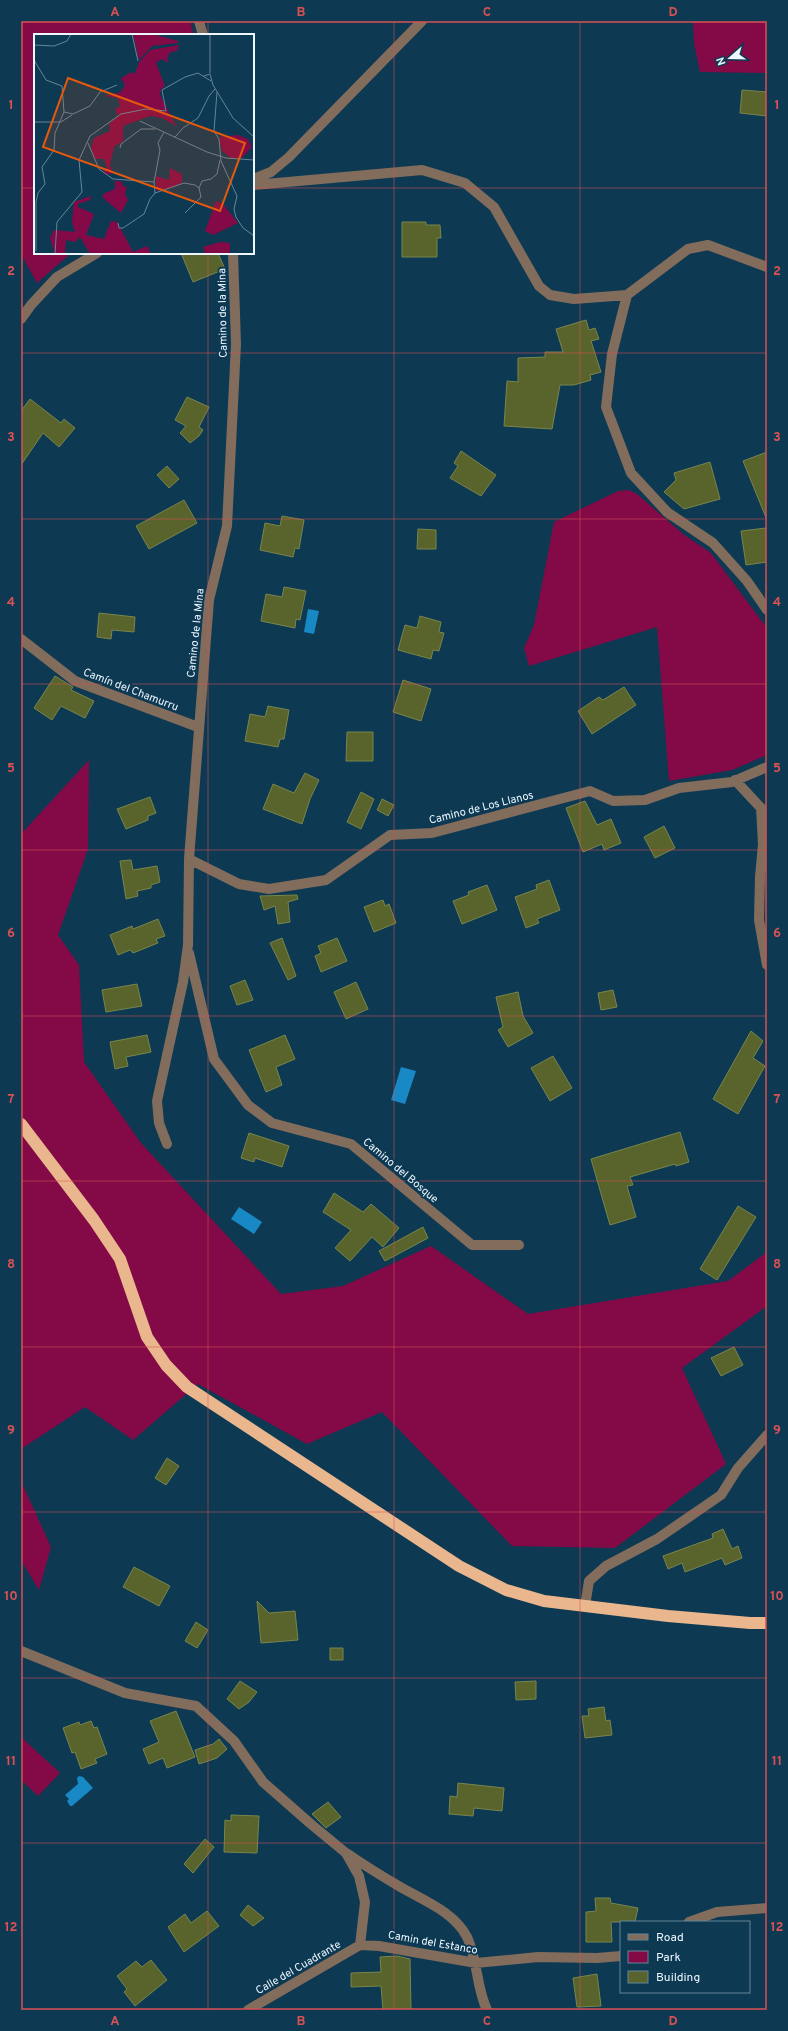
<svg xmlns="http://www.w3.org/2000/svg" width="788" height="2031" viewBox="0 0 788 2031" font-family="Overpass,sans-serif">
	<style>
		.green { fill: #830a46 }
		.water { fill: #1889c4 }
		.building { fill: #59642c; stroke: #78854c }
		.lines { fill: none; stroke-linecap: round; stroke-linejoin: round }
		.minor { stroke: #826c5c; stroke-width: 10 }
		.highway { stroke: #eab68e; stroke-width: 12 }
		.grid { fill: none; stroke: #da5153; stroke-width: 1; stroke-opacity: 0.55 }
		.labels { text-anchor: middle; stroke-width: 4; stroke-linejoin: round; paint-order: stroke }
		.street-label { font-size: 11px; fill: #ecf7ff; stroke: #0d3953 }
		.inset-road { fill: none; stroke: #668598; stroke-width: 1 }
		.view { fill: #e8590c; fill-opacity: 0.15; stroke: #e8590c; stroke-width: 2 }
		.inset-edge { fill: none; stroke: #ecf7ff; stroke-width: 2 }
		.neatline { fill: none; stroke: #da5153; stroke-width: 1.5 }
		.grid-label { font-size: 13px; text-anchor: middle; font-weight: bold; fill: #da5153 }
	</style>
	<rect width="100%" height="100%" fill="#0d3953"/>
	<path class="green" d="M21 21H190L194 35H35V253H71L37 283 21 254Z
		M693 21H767V73L700 72 694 44Z
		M629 490 637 494 683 534 711 553 767 628V755L732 770 669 781 657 627 529 666 524 648 534 625 554 522 618 491Z
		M89 760 88 849 58 935 79 965 84 1062 141 1143 281 1294 343 1286 431 1246 528 1314 728 1281 767 1252V1306L682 1368 726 1464 615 1548 512 1546 382 1412 307 1444 198 1384 133 1440 85 1407 21 1449V834Z
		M21 1481 51 1547 39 1590 21 1560Z
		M21 1737 60 1773 38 1796 21 1780Z"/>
	<path class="water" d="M308 609 319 611 314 634 304 632Z
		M401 1067 416 1071 405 1104 391 1100Z
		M239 1207 262 1222 254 1234 231 1219Z
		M79 1776 83 1777 93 1788 72 1806H70L67 1801 69 1799 65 1795 78 1784 77 1778Z"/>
	<path class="building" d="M742 90 767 92V116L740 113Z
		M402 222H426V225H440L441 238H437V257H402Z
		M181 253H218L225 269 193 282Z
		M586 320 589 330 595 328 599 339 591 341 601 372 590 375 591 380 574 385H560L552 429 504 426 507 381 518 382V358L545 357V352H563L556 329Z
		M187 397 209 407 199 427 203 430 199 436 190 443 180 433 186 426 175 420Z
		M30 399 61 423 64 419 75 428 59 447 43 433 21 465V411Z
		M461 451 496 475 481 496 450 478 458 466 454 463Z
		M767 452V520L743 461Z
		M710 462 720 499 684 509 664 492 676 480 674 473Z
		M167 466 179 479 169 488 157 475Z
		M184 500 197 523 149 549 136 526Z
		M282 516 304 520 299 549 295 548 293 557 260 550 265 523 280 526Z
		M766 528 767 562 746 565 741 531Z
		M418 529 436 530V549H417Z
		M284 587 306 591 300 620 296 619 295 628 261 621 266 594 282 597Z
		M99 613 135 617 134 632 112 630 111 639 97 637Z
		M420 616 441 622 439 632 444 633 439 651 433 650 431 659 398 650 405 625 417 628Z
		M55 676 73 687 71 690 94 701 85 718 61 706 52 720 34 708Z
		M403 680 431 689 421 721 393 712Z
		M624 687 636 705 592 734 578 711 599 697 603 700Z
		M268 706 289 710 284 739H280L278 747 245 741 250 714 265 717Z
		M347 732H373V761H346Z
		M305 773 319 780 310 799 302 824 263 809 273 784 294 793Z
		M361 792 374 799 361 829 347 822Z
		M150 797 156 813 148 816V820L126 829 117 809Z
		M382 799 394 805 388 816 377 810Z
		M585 801 597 825 611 819 621 843 604 850 602 844 583 852 566 808Z
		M664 826 675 848 655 858 644 837Z
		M131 860 133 870 157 866 160 882 151 885V888L137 891 138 896 126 899 120 861Z
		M549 880 560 910 537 919 539 923 526 928 515 897 537 889 536 885Z
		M487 885 497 910 462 924 453 901 469 895 468 892Z
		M297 895 298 899 288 902 290 922 278 924 275 906 264 910 260 896Z
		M383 900 385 906 389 904 396 923 374 932 364 907Z
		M158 919 165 936 156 939 158 943 133 953 130 950 118 955 110 935 132 926 133 929Z
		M282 938 296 976 288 980 270 943Z
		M337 938 347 961 321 972 315 956 321 953 318 946Z
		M245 980 253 1000 237 1005 230 986Z
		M356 982 368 1009 346 1019 334 992Z
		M137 984 142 1006 106 1012 102 990Z
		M613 990 617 1007 601 1010 598 993Z
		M518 992 523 1016 533 1033 508 1047 498 1030 503 1027 496 997Z
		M751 1031 763 1041 753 1058 765 1066 738 1114 713 1099Z
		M147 1035 151 1052 126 1057 128 1066 115 1069 110 1042Z
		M285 1035 295 1059 276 1067 282 1085 266 1092 249 1050Z
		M553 1056 572 1088 550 1101 531 1068Z
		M680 1132 689 1162 676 1166 675 1164 630 1177 633 1185 627 1186 636 1217 610 1225 591 1159Z
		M249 1133 289 1146 282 1167 255 1158 254 1162 241 1158Z
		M334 1193 363 1212 371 1204 399 1228 383 1247 372 1237 350 1261 335 1248 351 1230 323 1212Z
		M738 1206 756 1217 717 1280 700 1269Z
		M423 1227 428 1238 385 1261 379 1251Z
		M734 1347 743 1365 721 1376 711 1358Z
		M167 1458 179 1466 166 1485 155 1478Z
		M723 1529 732 1549 738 1546 742 1558 725 1565 722 1558 685 1572 682 1563 668 1569 663 1556 713 1538 712 1534Z
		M134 1567 170 1586 159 1606 123 1587Z
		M257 1601 269 1613 295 1611 298 1640 261 1643Z
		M196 1622 208 1630 197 1648 185 1641Z
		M330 1648H343V1660H330Z
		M240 1681 257 1692 249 1702 239 1709 227 1699Z
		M536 1681V1699L516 1700 515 1682Z
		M604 1707 606 1721 610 1720 612 1735 585 1738 582 1716H589L588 1709Z
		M176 1711 195 1757 167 1768 163 1758 149 1764 143 1749 159 1742 150 1721Z
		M91 1721 94 1728 97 1727 107 1754 95 1759 97 1763 81 1769 75 1752 72 1753 63 1728 79 1722 80 1725Z
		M219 1739 227 1749 217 1758 199 1764 195 1750 213 1744Z
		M458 1783 504 1788 502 1811 474 1808 473 1816 449 1814 450 1796 457 1797Z
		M328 1802 341 1817 326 1828 312 1814Z
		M231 1815 259 1816 257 1853 224 1852 225 1820 231 1821Z
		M205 1839 214 1847 193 1873 184 1864Z
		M595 1898H610L611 1903 638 1908 635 1922H611L612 1942H586V1912L596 1911Z
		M248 1905 264 1918 253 1926 240 1915Z
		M207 1911 219 1926 184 1952 168 1927 185 1914 191 1923Z
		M397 1956 410 1959 411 2010H383L381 1986 351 1987V1973L381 1972 380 1957Z
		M151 1960 167 1980 135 2006 124 1992 127 1989 117 1976 136 1961 142 1967Z
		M597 1974 601 2006 577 2007 573 1978Z"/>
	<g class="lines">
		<path class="minor" d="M199 21 203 35
			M253 179 271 172 289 157 422 21
			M253 185 422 170 465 183 494 207 539 286 550 295 574 299 627 295
			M767 267 708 245 688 249 627 295 612 354 606 407 631 473 667 512 713 543 747 581 767 610
			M21 319 31 305 57 277 97 253
			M21 639 75 681 198 727
			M735 780 761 808 763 844 760 877 759 920 767 965
			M189 859 239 884 269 889 326 880 390 835 432 833 590 791 613 801 645 800 679 788 732 782 767 767
			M189 953 214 1059 248 1105 272 1123 351 1144 472 1245H519
			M167 1144 159 1123 157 1101 183 982 188 945 189 859 209 600 227 526 236 344 233 253
			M585 1606 589 1581 606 1566 657 1539 721 1495 738 1468 767 1435
			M21 1651 125 1693 196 1706 234 1741 263 1782 312 1825 346 1853 359 1876 365 1902 360 1945
			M348 1854C364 1865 380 1875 397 1885 420 1899 454 1911 467 1937 478 1960 476 1987 487 2010
			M689 1922 717 1912 767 1908
			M360 1945 379 1946 476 1963 538 1957 597 1958 621 1956
			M248 2010 360 1945"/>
		<path class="highway" d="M21 1124 94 1220 120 1259 147 1337 166 1365 187 1387 459 1566 506 1590 544 1601 668 1616 750 1623H767"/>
	</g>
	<path class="grid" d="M208 21V35M394 21V2010M580 21V2010M21 188H35M253 188H767M208 253V2010M21 353H767M21 519H767M21 684H767M21 850H767M21 1016H767M21 1181H767M21 1347H767M21 1512H767M21 1678H767M21 1843H767"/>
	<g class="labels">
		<g class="street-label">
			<text transform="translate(222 313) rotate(-91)" y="4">Camino de la Mina</text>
			<text transform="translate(195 633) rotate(-84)" y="4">Camino de la Mina</text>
			<text transform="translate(131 689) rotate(21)" y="4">Camín del Chamurru</text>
			<text transform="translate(481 807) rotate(-14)" y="4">Camino de Los Llanos</text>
			<text transform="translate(401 1170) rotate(40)" y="4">Camino del Bosque</text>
			<text transform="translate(433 1942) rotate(10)" y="4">Camin del Estanco</text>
			<text transform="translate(298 1967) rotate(-30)" y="4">Calle del Cuadrante</text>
		</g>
	</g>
	<g transform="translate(34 34)">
		<rect width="220" height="220" fill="#0d3953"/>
		<path d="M99 0H118L144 7V9L118 12 106 25 104 23ZM145 11 143 17 136 18 133 25 135 29 127 25 122 29 131 52 127 55 126 61 142 92 128 84 116 82 89 92V107L80 113 76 131 79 139 72 141 69 135 73 134 70 125H60L57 113 60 104 76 97 75 90 84 82 81 75 86 72 84 64 71 62 87 58 91 51 87 44 98 38 101 40 105 28 116 16ZM204 101 214 105 218 113 208 124H197L188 117 185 103ZM136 134 148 140V148L140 153 122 157V142L135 146ZM81 147H87L89 152 93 153 91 160 94 166 87 179 69 164V160L81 155ZM57 162 56 166 44 170V173L60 180 52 201 70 205 77 187 83 188 99 218 113 212 117 220H56L46 203 41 208 32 206 31 220H21L16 204 20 196 41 198 38 188 40 168ZM182 167 189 170 204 189 179 201 171 197ZM186 208 196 209V220H171L169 213Z" fill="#830a46"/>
		<path class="inset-road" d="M98 0 104 27M176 0V39M0 11 20 12 33 7 37 0M0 26 12 46 28 52 30 78M170 42 176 40 179 51 199 84 220 103M183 58 180 97 185 105 187 127 203 162 200 175 202 183 209 194 219 201 220 205M30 78 39 80 56 72 66 58 83 51M106 87 173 118 192 124 220 126M0 88H27L38 81M141 103 149 94 164 84 175 62 181 55M54 109 65 135 79 145 120 148M86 114 87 110 107 95H121M165 154 168 147 177 145 183 140 186 126M121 159 150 149 161 151 165 154 167 163 151 179M84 189 85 194H89L110 180 116 165 121 159 120 148 126 116 124 109 130 98M2 217V168L4 159 11 150 8 133 20 116 21 99 30 78M21 220 23 188 48 158 45 126 56 102 87 80 112 75 132 77 128 56 151 43 164 39 177 47"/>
		<path class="view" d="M34 44 211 109 186 177 9 113Z"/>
		<rect width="220" height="220" class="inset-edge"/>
	</g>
	<rect width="788" height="2031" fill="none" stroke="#0d3953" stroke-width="44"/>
	<rect x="620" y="1921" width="130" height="72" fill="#0d3953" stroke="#668598"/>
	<rect x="628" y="1934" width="20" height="6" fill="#826c5c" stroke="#668598"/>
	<text x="656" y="1941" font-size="12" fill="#ecf7ff">Road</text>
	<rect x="628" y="1951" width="20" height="12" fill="#830a46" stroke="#668598"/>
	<text x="656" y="1961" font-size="12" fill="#ecf7ff">Park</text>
	<rect x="628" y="1971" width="20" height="12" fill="#59642c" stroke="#668598"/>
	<text x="656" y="1981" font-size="12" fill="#ecf7ff">Building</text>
	<g transform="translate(730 58) rotate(250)" stroke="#0d3953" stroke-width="3" paint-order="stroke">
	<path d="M0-3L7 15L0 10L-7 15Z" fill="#ecf7ff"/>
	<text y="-6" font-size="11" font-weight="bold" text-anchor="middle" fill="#ecf7ff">N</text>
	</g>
	<rect x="22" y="22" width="744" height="1987" class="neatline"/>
	<g class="grid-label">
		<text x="115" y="16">A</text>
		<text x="301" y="16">B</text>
		<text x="487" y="16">C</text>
		<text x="673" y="16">D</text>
		<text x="11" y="109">1</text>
		<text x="777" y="109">1</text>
		<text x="11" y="275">2</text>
		<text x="777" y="275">2</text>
		<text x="11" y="441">3</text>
		<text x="777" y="441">3</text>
		<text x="11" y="606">4</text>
		<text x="777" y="606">4</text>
		<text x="11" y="772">5</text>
		<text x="777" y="772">5</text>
		<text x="11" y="937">6</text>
		<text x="777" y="937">6</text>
		<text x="11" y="1103">7</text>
		<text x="777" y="1103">7</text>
		<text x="11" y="1268">8</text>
		<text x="777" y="1268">8</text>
		<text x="11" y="1434">9</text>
		<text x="777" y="1434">9</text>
		<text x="11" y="1600">10</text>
		<text x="777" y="1600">10</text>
		<text x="11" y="1765">11</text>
		<text x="777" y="1765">11</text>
		<text x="11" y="1931">12</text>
		<text x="777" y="1931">12</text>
		<text x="115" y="2025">A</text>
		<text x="301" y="2025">B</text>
		<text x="487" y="2025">C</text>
		<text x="673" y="2025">D</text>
	</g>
</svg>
